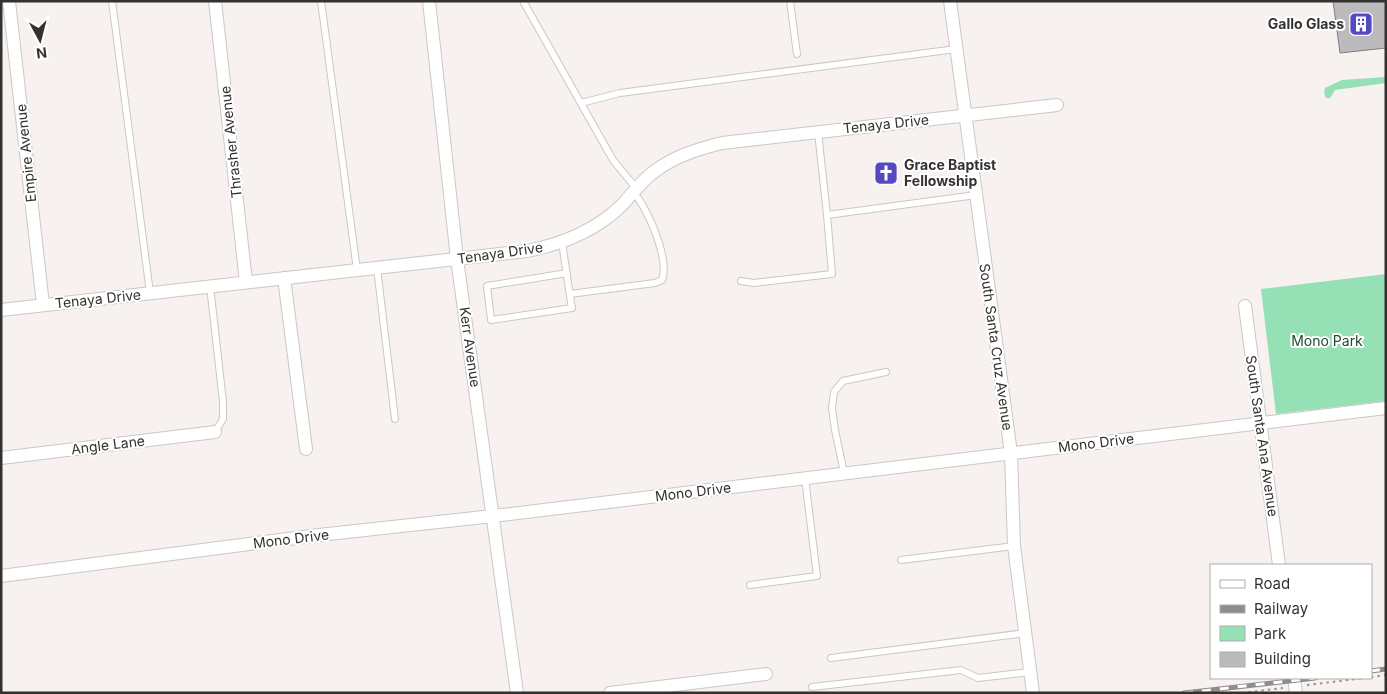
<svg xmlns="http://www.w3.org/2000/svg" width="1387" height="694" viewBox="0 0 1387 694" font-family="Inter,sans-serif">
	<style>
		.green { fill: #96e0b6 }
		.building { fill: #bdbabe; stroke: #807d81 }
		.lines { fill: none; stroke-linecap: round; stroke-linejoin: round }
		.service-casing { stroke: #ccc7c4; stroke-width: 8 }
		.minor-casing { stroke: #ccc7c4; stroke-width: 14 }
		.path { stroke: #95928f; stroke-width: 2; stroke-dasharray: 2.5 4; stroke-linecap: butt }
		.service { stroke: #fff; stroke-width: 6 }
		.minor { stroke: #fff; stroke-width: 12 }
		.rail-casing { stroke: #8f8c8a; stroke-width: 5 }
		.rail { stroke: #fff; stroke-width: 3; stroke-dasharray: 9; stroke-linecap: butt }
		.labels { text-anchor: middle; stroke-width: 4; stroke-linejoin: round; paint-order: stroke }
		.poi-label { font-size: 14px; font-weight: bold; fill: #333230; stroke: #fff; text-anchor: end }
		.street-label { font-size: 14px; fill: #333230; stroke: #fff }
		.park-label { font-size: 14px; fill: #204833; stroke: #fff }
	</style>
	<rect width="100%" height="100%" fill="#f7f2ef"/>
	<path class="green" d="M1386 77V83L1335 90 1330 98H1326L1324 93 1325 88 1342 80Z
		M1386 274V401L1276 414 1261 289Z"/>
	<path class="building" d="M1333 1H1386V48L1340 53Z"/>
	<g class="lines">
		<g class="service-casing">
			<path id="service" d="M112 1 150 293
				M321 1 357 270
				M523 1 613 160 636 188
				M790 1 797 54
				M581 103 620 93 956 49
				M818 132 827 215 976 195
				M562 242 571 303 572 308 491 320 487 286 567 273
				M377 268 395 419
				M741 281 754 283 832 274 827 215
				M210 286 223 402V419L215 432
				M570 294 655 283 662 280C669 262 653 224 644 208 641 202 637 197 633 191
				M844 473 835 430 832 408 834 392 843 381 886 372
				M901 560 1014 546
				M750 585 817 576 805 478
				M831 658 1025 633
				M812 687 961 670 978 678 1030 672"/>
		</g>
		<g class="minor-casing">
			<path id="minor" d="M9 1 43 305
				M215 1 246 282
				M429 1 457 259 517 693
				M950 1 1011 453 1014 546 1033 693
				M284 278 306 449
				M1245 306 1279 565
				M1 310 527 251C563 244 597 230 623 204 634 192 641 181 655 171 675 156 698 149 722 143L1057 105
				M1 458 215 432
				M1 576 319 535 493 516 1386 408
				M1294 678 1296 693
				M610 693 766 674"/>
		</g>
		<path class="path" d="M1371 677 1386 675
			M1307 685 1365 678
			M1242 693 1283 688"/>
		<use href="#service" class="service"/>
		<use href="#minor" class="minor"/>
		<g class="rail-casing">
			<path id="rail" d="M1371 671 1386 669
				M1184 693 1315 678"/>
		</g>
		<use href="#rail" class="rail"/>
	</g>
	<defs>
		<g id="building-square" transform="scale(1.25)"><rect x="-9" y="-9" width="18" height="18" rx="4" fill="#5449c1" stroke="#fff"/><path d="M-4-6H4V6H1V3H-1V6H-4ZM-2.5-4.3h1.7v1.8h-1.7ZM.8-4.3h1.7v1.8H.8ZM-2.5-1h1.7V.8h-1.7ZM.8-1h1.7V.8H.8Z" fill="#fff"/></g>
		<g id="church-square" transform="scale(1.25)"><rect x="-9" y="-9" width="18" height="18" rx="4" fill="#5449c1" stroke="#fff"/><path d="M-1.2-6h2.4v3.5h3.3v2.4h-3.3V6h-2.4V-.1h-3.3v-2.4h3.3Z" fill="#fff"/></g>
	</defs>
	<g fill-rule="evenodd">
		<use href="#building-square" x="1361" y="24"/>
		<use href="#church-square" x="886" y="173"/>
	</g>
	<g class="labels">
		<g class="poi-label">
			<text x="1344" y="29">Gallo Glass</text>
			<text x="904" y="170" text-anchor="start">Grace Baptist<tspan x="904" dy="16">Fellowship</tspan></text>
		</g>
		<g class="street-label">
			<text transform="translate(886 124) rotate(-6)" y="5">Tenaya Drive</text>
			<text transform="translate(231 142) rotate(-96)" y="5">Thrasher Avenue</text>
			<text transform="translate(26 153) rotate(-96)" y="5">Empire Avenue</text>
			<text transform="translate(500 253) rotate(-8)" y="5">Tenaya Drive</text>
			<text transform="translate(98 299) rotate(-6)" y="5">Tenaya Drive</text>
			<text transform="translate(470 347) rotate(82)" y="5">Kerr Avenue</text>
			<text transform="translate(996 347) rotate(82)" y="5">South Santa Cruz Avenue</text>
			<text transform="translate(1262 436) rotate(82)" y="5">South Santa Ana Avenue</text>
			<text transform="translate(1096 443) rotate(-7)" y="5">Mono Drive</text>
			<text transform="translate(108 445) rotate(-7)" y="5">Angle Lane</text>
			<text transform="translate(693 492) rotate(-7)" y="5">Mono Drive</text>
			<text transform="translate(291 539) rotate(-7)" y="5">Mono Drive</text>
		</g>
		<g class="park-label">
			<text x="1327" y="346">Mono Park</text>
		</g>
	</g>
	<rect width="1387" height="694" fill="none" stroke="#333230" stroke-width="5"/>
	<rect x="1210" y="564" width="162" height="115" fill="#ffffff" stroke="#adadac"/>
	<rect x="1220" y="580" width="25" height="8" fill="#ffffff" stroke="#adadac"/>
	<text x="1254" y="589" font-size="15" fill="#333230">Road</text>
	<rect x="1220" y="605" width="25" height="8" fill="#8f8c8a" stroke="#adadac"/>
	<text x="1254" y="614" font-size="15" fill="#333230">Railway</text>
	<rect x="1220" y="626" width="25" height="15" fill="#96e0b6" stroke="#adadac"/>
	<text x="1254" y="639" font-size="15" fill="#333230">Park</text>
	<rect x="1220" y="652" width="25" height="15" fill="#bdbabe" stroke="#adadac"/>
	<text x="1254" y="664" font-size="15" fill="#333230">Building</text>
	<g transform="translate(40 40) rotate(173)" stroke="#ffffff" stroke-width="4" paint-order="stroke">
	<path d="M0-4L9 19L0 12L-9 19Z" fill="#333230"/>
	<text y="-8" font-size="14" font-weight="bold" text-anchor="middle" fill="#333230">N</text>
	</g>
</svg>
